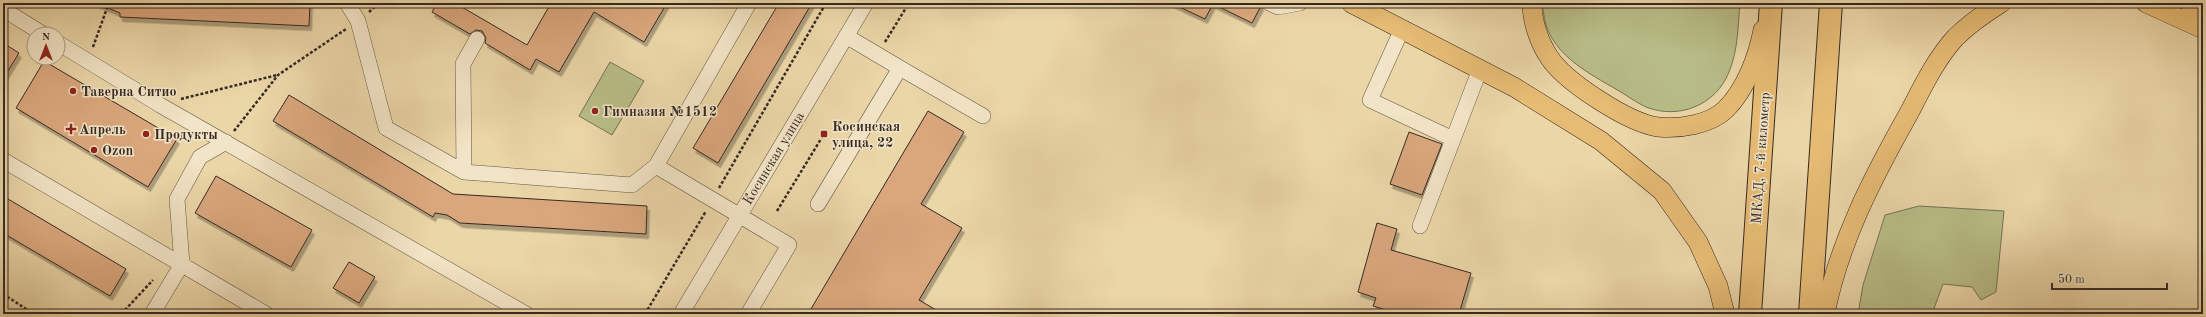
<svg xmlns="http://www.w3.org/2000/svg" width="2206" height="317" viewBox="0 0 2206 317" font-family="'Old Standard TT',serif">
	<style>
		.green { fill: #b8bd87; stroke: #767355 }
		.building { fill: #daa77d; stroke: #352923; filter: url(#shadow) }
		.lines { fill: none; stroke-linecap: round; stroke-linejoin: round }
		.minor-casing { stroke: #625444; stroke-width: 16 }
		.major-casing { stroke: #352923; stroke-width: 20 }
		.highway-casing { stroke: #352923; stroke-width: 24 }
		.path { stroke: #352923; stroke-width: 2.5; stroke-dasharray: 3 2; stroke-linecap: butt }
		.minor { stroke: #f2e4c6; stroke-width: 15 }
		.major { stroke: #e6bb74; stroke-width: 19 }
		.highway { stroke: #e6bb74; stroke-width: 22 }
		.poi-dot { fill: #8f2418; stroke: #f2e4c6; stroke-width: 1.5 }
		.labels { text-anchor: middle; stroke-width: 3; stroke-linejoin: round; paint-order: stroke }
		.poi-label { font-size: 14px; font-weight: bold; fill: #352923; stroke: #f2e4c6; text-anchor: start }
		.street-label { font-size: 14px; fill: #352923; stroke: #f2e4c6 }
	</style>
	<defs>
		<filter id="shadow"><feDropShadow dx="2.5" dy="4.5" stdDeviation="0" flood-color="#0004"/></filter>
	</defs>
	<rect width="100%" height="100%" fill="#ebd6a8"/>
	<filter id="stains"><feTurbulence type="fractalNoise" baseFrequency=".005" numOctaves="4"/><feColorMatrix values="0 0 0 0 .2 0 0 0 0 .09 0 0 0 0 .02 0 0 0 .5 -.17"/></filter>
	<radialGradient id="worn" r=".72"><stop offset=".6" stop-color="#630" stop-opacity="0"/><stop offset="1" stop-color="#630" stop-opacity=".3"/></radialGradient>
	<path class="green" d="M1543 3H1740C1738 25 1738 51 1729 72 1716 105 1679 120 1646 107 1635 102 1625 94 1614 88 1581 69 1542 48 1543 3Z
		M610 62 644 81 612 135 579 116Z
		M1919 206 2004 211 1996 292 1981 300 1972 287 1943 284 1932 314H1858L1863 285 1885 215Z"/>
	<path class="building" d="M96 3H310L309 26 120 17V13Z
		M437 3H455L527 45 551 3H667L644 42 594 12 559 72 536 59 530 70 485 43 486 38 482 31 476 30 470 34 432 12Z
		M779 3H812L718 163 693 148Z
		M1171 3H1260L1261 6 1252 23 1213 4 1205 19Z
		M3 43 19 53 3 79Z
		M44 61 177 139 148 187 16 108Z
		M289 95 453 194 647 206 646 234 460 223 447 215 435 213 433 217 273 121Z
		M928 111 964 132 921 204 962 228 919 300 943 314H808Z
		M1409 132 1442 144 1422 195 1390 184Z
		M216 176 312 230 291 267 195 213Z
		M3 196 126 269 110 296 3 233Z
		M1377 223 1397 229 1391 250 1471 273 1459 314H1400L1373 306 1376 298 1358 292Z
		M349 262 375 277 359 303 333 288Z"/>
	<g class="lines">
		<g class="minor-casing">
			<path id="minor" d="M347 3 358 21 386 128 464 172 632 185 656 166
				M1269 3 1278 7 1300 3
				M3 9 43 34
				M1402 29 1370 100 1453 139
				M58 43 160 105 526 314
				M900 68 983 116
				M3 160 266 314
				M464 172 463 64 477 39
				M818 204 900 68 846 36
				M1420 226 1480 69
				M152 314 182 264 177 199 200 157 226 142
				M681 314 866 3
				M748 314 789 245 656 166 749 3"/>
		</g>
		<g class="major-casing">
			<path id="major" d="M1351 3 1514 87 1601 141 1662 191 1698 242 1718 286 1725 314
				M1532 3C1532 21 1539 42 1549 57 1565 82 1629 123 1658 127 1679 129 1710 125 1726 109 1746 89 1758 56 1763 30
				M2146 3 2203 29
				M2190 3 2195 16 2203 25
				M1825 314C1839 242 1873 177 1909 113 1922 88 1936 59 1955 38 1969 24 1985 13 2001 3"/>
		</g>
		<g class="highway-casing">
			<path id="highway" d="M1750 314 1771 3
				M1810 314 1831 3"/>
		</g>
		<path class="path" d="M369 12 379 3
			M885 42 909 3
			M93 47 107 8
			M181 99 277 75
			M234 131 278 75 346 29
			M719 188 826 3
			M777 211 824 134
			M3 294 34 314
			M55 314 125 310 153 280
			M645 314 706 211"/>
		<use href="#minor" class="minor"/>
		<use href="#major" class="major"/>
		<use href="#highway" class="highway"/>
	</g>
	<g class="poi-dot">
		<circle cx="73" cy="91" r="4"/>
		<circle cx="595" cy="111" r="4"/>
		<path d="M69 123h4v4h4v4h-4v4h-4v-4h-4v-4h4z"/>
		<circle cx="146" cy="134" r="4"/>
		<rect x="820" y="130" width="8" height="8" rx="2"/>
		<circle cx="94" cy="150" r="4"/>
	</g>
	<g class="labels">
		<g class="poi-label">
			<text x="81" y="96">Таверна Ситио</text>
			<text x="603" y="116">Гимназия №1512</text>
			<text x="832" y="131">Косинская<tspan x="832" dy="16">улица, 22</tspan></text>
			<text x="79" y="134">Апрель</text>
			<text x="154" y="139">Продукты</text>
			<text x="102" y="155">Ozon</text>
		</g>
		<g class="street-label">
			<text transform="translate(773 158) rotate(-59)" y="5">Косинская улица</text>
			<text transform="translate(1760 158) rotate(-86)" y="5">МКАД, 7-й километр</text>
		</g>
	</g>
	<rect width="2206" height="317" fill="none" stroke="#ebd6a8" stroke-width="16"/>
	<rect x="4" y="4" width="2198" height="309" fill="none" stroke="#352923" stroke-width="2"/>
	<rect x="8" y="8" width="2190" height="301" fill="none" stroke="#352923"/>
	<g transform="translate(46 46)"><circle r="19" fill="#f2e4c6" stroke="#a69985"/>
	<path d="M0-3L7 15L0 10L-7 15Z" fill="#8f2418"/>
	<text y="-6" font-size="11" font-weight="bold" text-anchor="middle" fill="#352923">N</text>
	</g>
	<path d="M2052 283v6h115v-6" fill="none" stroke="#352923" stroke-width="2"/>
	<text x="2058" y="283" font-size="12" fill="#352923" stroke="#f2e4c6" stroke-width="3" paint-order="stroke">50 m</text>
	<rect width="100%" height="100%" filter="url(#stains)"/>
	<rect width="100%" height="100%" fill="url(#worn)"/>
</svg>
